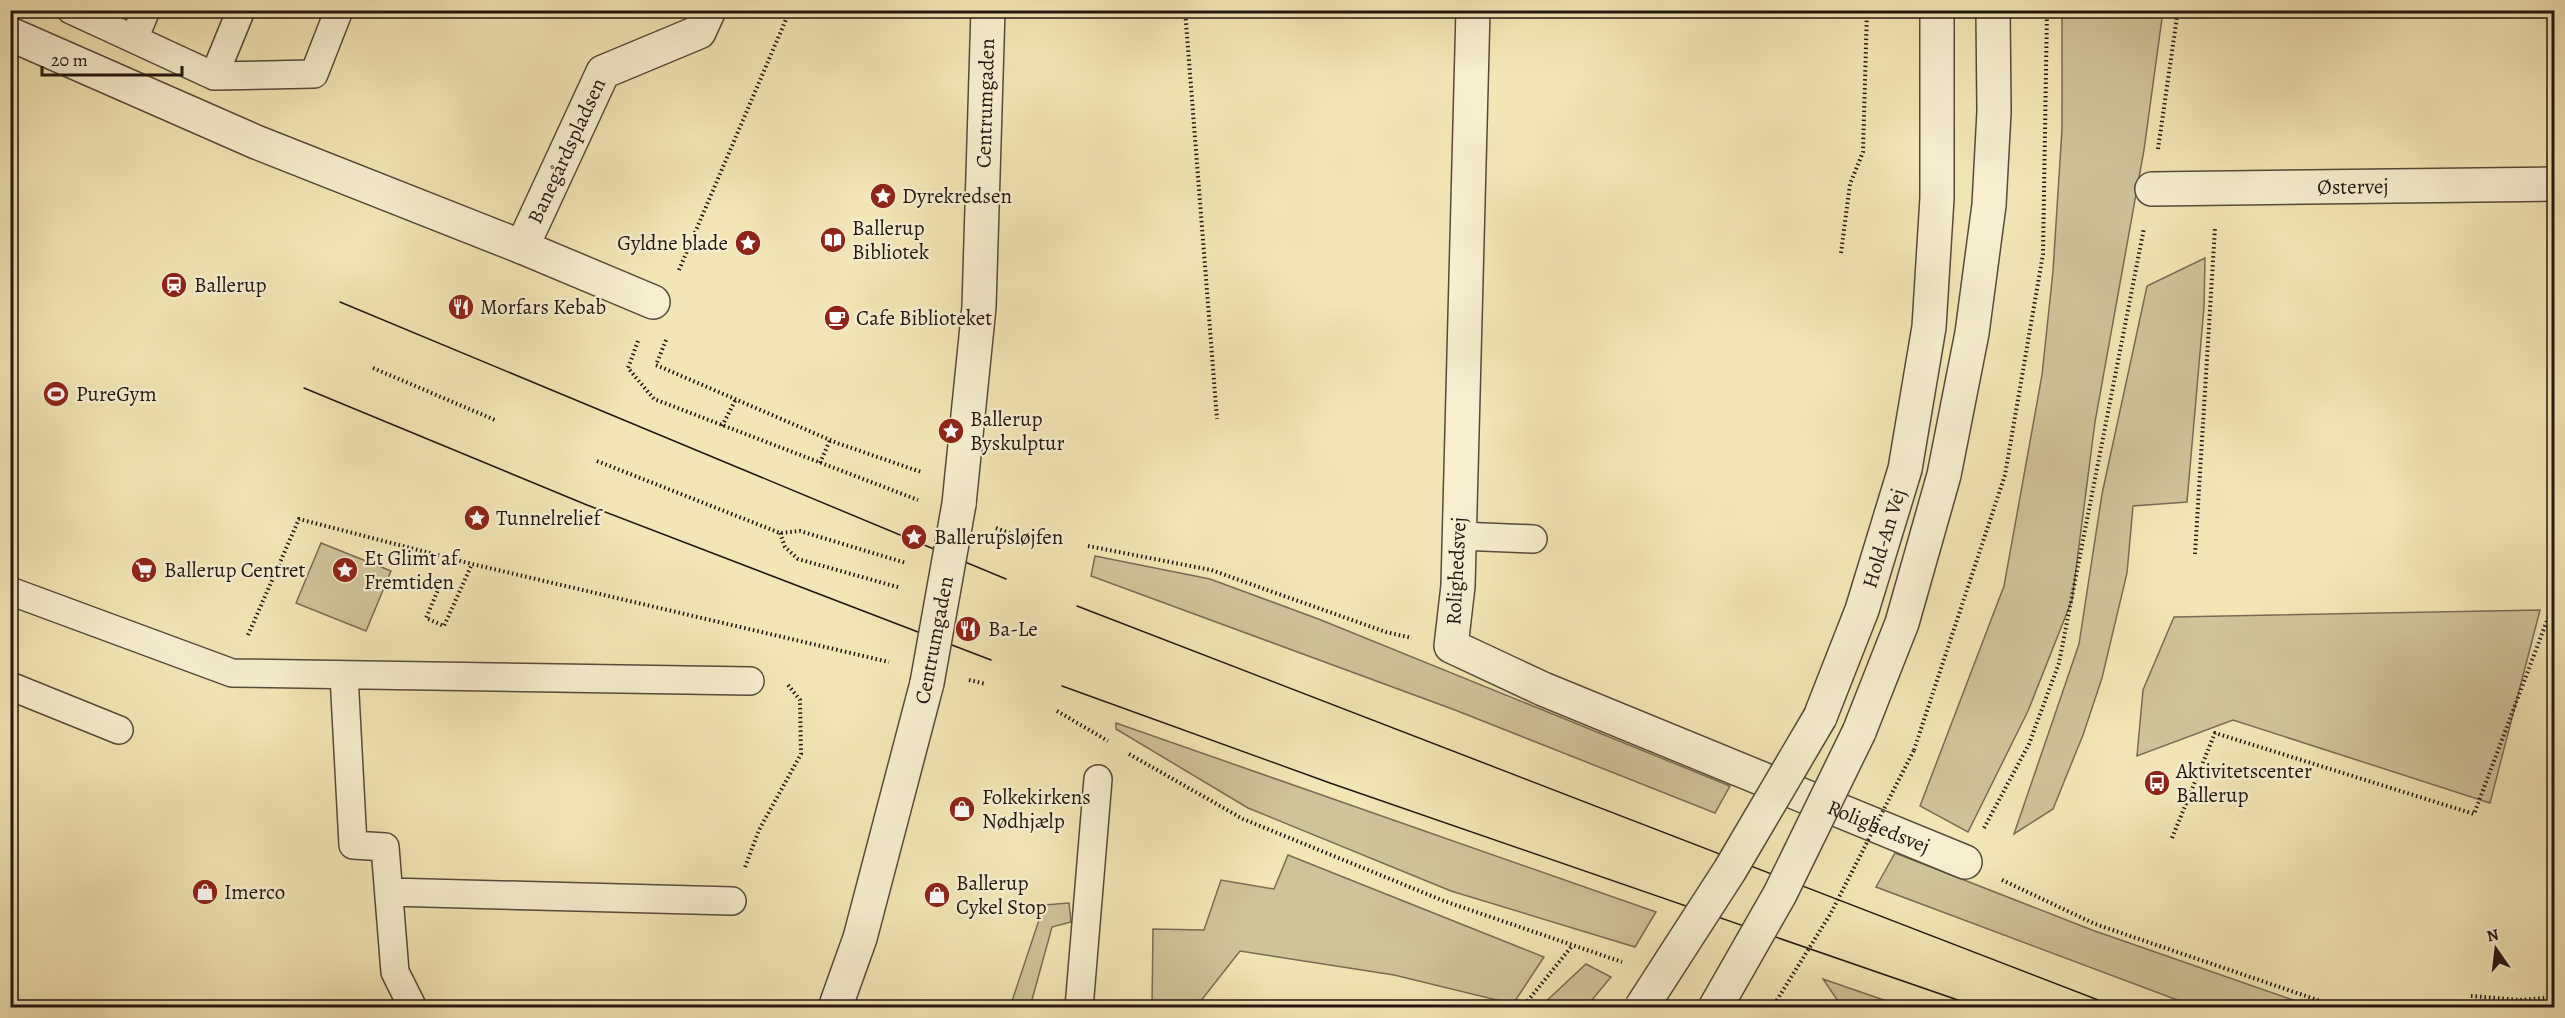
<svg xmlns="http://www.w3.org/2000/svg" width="2565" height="1018" viewBox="0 0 2565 1018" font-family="Alegreya,serif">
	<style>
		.green { fill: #cfc39a; stroke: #786c55; stroke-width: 1.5 }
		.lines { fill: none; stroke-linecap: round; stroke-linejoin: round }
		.service-casing { stroke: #564a3a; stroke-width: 30 }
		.pedestrian-casing { stroke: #564a3a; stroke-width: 36 }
		.minor-casing { stroke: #564a3a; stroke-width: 36 }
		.tertiary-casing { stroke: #564a3a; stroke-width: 36 }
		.path { stroke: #221610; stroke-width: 4; stroke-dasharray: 1.5 3; stroke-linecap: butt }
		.service { stroke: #f7efd0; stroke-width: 27 }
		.pedestrian { stroke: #f7efd0; stroke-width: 33 }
		.minor { stroke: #f7efd0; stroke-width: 33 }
		.tertiary { stroke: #f7efd0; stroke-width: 33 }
		.tram { stroke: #221610; stroke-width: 1.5 }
		.pedestrian-bridge-casing { stroke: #564a3a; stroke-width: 36; stroke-linecap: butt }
		.tertiary-bridge-casing { stroke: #564a3a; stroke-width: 36; stroke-linecap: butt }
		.path-bridge { stroke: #221610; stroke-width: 4; stroke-dasharray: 1.5 3; stroke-linecap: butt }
		.pedestrian-bridge { stroke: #f7efd0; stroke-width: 33 }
		.tertiary-bridge { stroke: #f7efd0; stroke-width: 33 }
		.labels { text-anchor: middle; stroke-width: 4.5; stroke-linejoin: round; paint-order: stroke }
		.street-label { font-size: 21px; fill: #221610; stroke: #f7efd0 }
		.poi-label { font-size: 21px; fill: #221610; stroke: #f7efd0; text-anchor: start }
	</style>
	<rect width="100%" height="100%" fill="#f3e6b6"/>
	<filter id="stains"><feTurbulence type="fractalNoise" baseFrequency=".00333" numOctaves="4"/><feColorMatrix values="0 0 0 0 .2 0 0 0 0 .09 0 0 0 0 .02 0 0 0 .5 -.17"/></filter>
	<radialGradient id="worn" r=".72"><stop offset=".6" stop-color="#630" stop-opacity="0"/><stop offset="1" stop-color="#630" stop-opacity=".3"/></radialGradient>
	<path class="green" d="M2062 11H2163L2144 150 2095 422 2072 600 2028 711 1968 832 1920 806 2004 586 2042 375 2053 271 2062 129Z
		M2205 258 2204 307 2187 502 2133 506 2127 573 2102 678 2083 735 2053 809 2014 834 2079 644 2102 494 2147 286Z
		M321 543 391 571 366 631 296 603Z
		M1095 556 1210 579 1321 620 1730 786 1715 813 1455 710 1091 576Z
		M2540 610 2490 803 2233 720 2137 756 2143 690 2174 617Z
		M1116 723 1656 912 1635 947 1451 891 1248 808 1116 729Z
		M1895 853 2092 930 2313 1007H2196L1876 887Z
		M1288 855 1544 957 1513 1004 1394 975 1240 951 1196 1007H1152L1153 929 1204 930 1221 880 1274 889Z
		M1069 903 1071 922 1052 927 1030 1007H1010L1044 905Z
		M1586 964 1611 977 1586 1007H1540Z
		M1823 979 1904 1007H1842Z"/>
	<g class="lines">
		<g class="service-casing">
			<path id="service" d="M71 10 214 76 314 74 339 10
				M134 39 146 10
				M214 76 241 10
				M1459 536 1533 539
				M10 591 232 673 750 681
				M344 675 353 845 385 847 395 972 413 1008
				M10 686 119 730
				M389 892 732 901
				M1079 1008 1098 779"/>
		</g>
		<g class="pedestrian-casing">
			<g id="pedestrian">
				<path d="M10 34 256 142 522 247 653 302"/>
				<path id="s1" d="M522 247 603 72 699 32 709 10"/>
				<path id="s2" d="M959 504 979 307 988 10"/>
				<path d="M835 1008 860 938 927 683"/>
			</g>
		</g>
		<g class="minor-casing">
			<g id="minor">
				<path id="s3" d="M1473 10 1458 586 1451 646 1543 689 1965 862"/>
				<path id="s4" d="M2152 189 2554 184"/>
			</g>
		</g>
		<g class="tertiary-casing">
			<g id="tertiary">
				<path id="s5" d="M1820 717 1862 610 1905 469 1929 327 1937 198V10"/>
				<path d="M1859 732 1902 623 1944 475 1972 333 1989 205 1994 112 1993 10"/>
			</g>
		</g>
		<path class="path" d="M1185 10 1217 419
			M2158 149 2178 10
			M1841 253 1850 184 1863 152 1867 10
			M679 270 790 10
			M666 340 656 365 837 443 921 472
			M638 341 628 368 654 399 918 500
			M373 368 495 420
			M722 426 736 399
			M597 461 780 533 800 531 906 563
			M820 463 830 440
			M996 528 1015 535
			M780 533 785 547 798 559 901 588
			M1088 546 1211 570 1386 632 1412 638
			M2195 554 2215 228
			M441 583 426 618 444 626 472 564
			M248 635 299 519 472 564 889 662
			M969 680 986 684
			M1057 711 1108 741
			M1914 750 2005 475 2043 254 2047 10
			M1129 754 1243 819 1444 901 1622 962
			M1984 828 2029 744 2059 663 2144 228
			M2172 838 2215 733 2474 814 2554 602
			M745 867 759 830 801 754 800 700 788 685
			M2002 880 2095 924 2341 1008
			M2471 996 2520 1000 2554 997
			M1522 1008 1572 946"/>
		<use href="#service" class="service"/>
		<use href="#pedestrian" class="pedestrian"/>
		<use href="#minor" class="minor"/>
		<use href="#tertiary" class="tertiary"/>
		<path class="tram" d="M340 302 1006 579
			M304 388 587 505 991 660
			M1077 606 2119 1008
			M1062 686 1330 783 1981 1008"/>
		<g class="pedestrian-bridge-casing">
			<path id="pedestrian-bridge" d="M927 683 959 504"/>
		</g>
		<g class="tertiary-bridge-casing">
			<path id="tertiary-bridge" d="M1641 1008 1730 870 1820 717
				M1715 1008 1780 894 1859 732"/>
		</g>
		<path class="path-bridge" d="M1772 1008 1831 913 1914 750"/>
		<use href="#pedestrian-bridge" class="pedestrian-bridge"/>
		<use href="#tertiary-bridge" class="tertiary-bridge"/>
	</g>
	<defs>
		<g id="sight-disc" transform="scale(1.35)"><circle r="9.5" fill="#8f2418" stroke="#f7efd0"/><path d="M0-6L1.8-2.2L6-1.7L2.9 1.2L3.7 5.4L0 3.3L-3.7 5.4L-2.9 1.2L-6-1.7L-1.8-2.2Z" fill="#fff"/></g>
		<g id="library-disc" transform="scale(1.35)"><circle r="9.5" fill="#8f2418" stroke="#f7efd0"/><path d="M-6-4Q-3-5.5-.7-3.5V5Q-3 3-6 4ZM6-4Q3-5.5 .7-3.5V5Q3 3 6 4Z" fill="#fff"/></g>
		<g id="station-disc" transform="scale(1.35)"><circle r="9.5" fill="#8f2418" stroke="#f7efd0"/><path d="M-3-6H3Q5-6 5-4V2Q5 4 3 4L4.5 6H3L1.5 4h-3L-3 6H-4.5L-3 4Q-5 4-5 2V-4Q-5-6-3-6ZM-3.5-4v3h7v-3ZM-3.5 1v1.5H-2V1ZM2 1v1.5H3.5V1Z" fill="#fff"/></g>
		<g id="restaurant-disc" transform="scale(1.35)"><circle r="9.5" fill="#8f2418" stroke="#f7efd0"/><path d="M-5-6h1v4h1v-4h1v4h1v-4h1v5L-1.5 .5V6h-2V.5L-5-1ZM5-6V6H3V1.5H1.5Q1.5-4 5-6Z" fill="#fff"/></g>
		<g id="cafe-disc" transform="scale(1.35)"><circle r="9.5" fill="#8f2418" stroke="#f7efd0"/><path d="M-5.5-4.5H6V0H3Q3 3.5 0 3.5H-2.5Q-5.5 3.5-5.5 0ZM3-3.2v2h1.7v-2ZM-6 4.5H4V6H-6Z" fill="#fff"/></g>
		<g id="stadium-disc" transform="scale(1.35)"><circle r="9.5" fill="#8f2418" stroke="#f7efd0"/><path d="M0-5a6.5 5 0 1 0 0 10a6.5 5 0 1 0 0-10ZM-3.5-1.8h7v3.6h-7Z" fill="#fff"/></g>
		<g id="supermarket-disc" transform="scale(1.35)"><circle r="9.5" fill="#8f2418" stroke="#f7efd0"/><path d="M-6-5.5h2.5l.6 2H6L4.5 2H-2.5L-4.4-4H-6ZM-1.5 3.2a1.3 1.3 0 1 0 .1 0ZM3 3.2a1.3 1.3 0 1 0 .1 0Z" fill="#fff"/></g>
		<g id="bus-disc" transform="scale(1.35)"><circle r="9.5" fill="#8f2418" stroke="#f7efd0"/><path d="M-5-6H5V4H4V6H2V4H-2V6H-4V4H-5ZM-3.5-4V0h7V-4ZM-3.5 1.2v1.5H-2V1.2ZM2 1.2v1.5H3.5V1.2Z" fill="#fff"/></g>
		<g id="shop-disc" transform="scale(1.35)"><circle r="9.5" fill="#8f2418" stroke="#f7efd0"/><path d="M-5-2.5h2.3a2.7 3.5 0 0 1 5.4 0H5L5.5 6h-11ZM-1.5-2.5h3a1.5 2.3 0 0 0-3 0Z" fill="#fff"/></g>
	</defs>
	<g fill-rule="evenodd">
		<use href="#sight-disc" x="883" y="196"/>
		<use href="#library-disc" x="833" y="240"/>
		<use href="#sight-disc" x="748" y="243"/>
		<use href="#station-disc" x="174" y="285"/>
		<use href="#restaurant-disc" x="461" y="307"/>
		<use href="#cafe-disc" x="837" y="318"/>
		<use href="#stadium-disc" x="56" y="394"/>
		<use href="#sight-disc" x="951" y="431"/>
		<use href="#sight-disc" x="477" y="518"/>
		<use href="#sight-disc" x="914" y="537"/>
		<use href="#supermarket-disc" x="144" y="570"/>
		<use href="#sight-disc" x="345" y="570"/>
		<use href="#restaurant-disc" x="968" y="629"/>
		<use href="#bus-disc" x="2157" y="783"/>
		<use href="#shop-disc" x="962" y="809"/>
		<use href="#shop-disc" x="205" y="892"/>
		<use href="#shop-disc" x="937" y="895"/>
	</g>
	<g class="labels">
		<g class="street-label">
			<text dy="7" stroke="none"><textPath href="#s2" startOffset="402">Centrumgaden</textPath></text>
			<text dy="7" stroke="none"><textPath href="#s1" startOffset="106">Banegårdspladsen</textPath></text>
			<text dy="7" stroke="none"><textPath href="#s4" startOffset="201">Østervej</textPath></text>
			<text dy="7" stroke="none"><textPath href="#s5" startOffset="190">Hold-An Vej</textPath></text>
			<text transform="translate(1456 571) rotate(-87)" y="7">Rolighedsvej</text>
			<text transform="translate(934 640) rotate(-79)" y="7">Centrumgaden</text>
			<text dy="7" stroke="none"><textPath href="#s3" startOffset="1101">Rolighedsvej</textPath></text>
		</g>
		<g class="poi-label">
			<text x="902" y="203">Dyrekredsen</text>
			<text x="852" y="235">Ballerup<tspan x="852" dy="24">Bibliotek</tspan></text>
			<text x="728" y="250" text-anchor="end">Gyldne blade</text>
			<text x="194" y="292">Ballerup</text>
			<text x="480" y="314">Morfars Kebab</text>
			<text x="856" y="325">Cafe Biblioteket</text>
			<text x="76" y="401">PureGym</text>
			<text x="970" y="426">Ballerup<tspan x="970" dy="24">Byskulptur</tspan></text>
			<text x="496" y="525">Tunnelrelief</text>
			<text x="934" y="544">Ballerupsløjfen</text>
			<text x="364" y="565">Et Glimt af<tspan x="364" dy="24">Fremtiden</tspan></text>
			<text x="164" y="577">Ballerup Centret</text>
			<text x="988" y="636">Ba-Le</text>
			<text x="2176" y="778">Aktivitetscenter<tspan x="2176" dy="24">Ballerup</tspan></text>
			<text x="982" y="804">Folkekirkens<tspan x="982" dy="24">Nødhjælp</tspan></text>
			<text x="956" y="890">Ballerup<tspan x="956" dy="24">Cykel Stop</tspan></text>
			<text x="224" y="899">Imerco</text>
		</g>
	</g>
	<rect width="2565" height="1018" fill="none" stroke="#f3e6b6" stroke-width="36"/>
	<rect x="12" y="12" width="2541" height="994" fill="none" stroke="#221610" stroke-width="3"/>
	<rect x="18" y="18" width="2529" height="982" fill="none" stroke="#221610" stroke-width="1.5"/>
	<g transform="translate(2496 949) rotate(346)" stroke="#f7efd0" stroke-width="4.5" paint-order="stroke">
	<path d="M0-4.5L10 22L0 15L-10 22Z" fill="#221610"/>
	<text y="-9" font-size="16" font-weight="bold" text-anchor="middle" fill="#221610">N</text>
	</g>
	<path d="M42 66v9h140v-9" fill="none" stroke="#221610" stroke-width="3"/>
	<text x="51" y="66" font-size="18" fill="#221610" stroke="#f7efd0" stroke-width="4.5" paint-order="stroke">20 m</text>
	<rect width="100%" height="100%" filter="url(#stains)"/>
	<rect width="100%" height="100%" fill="url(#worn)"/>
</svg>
